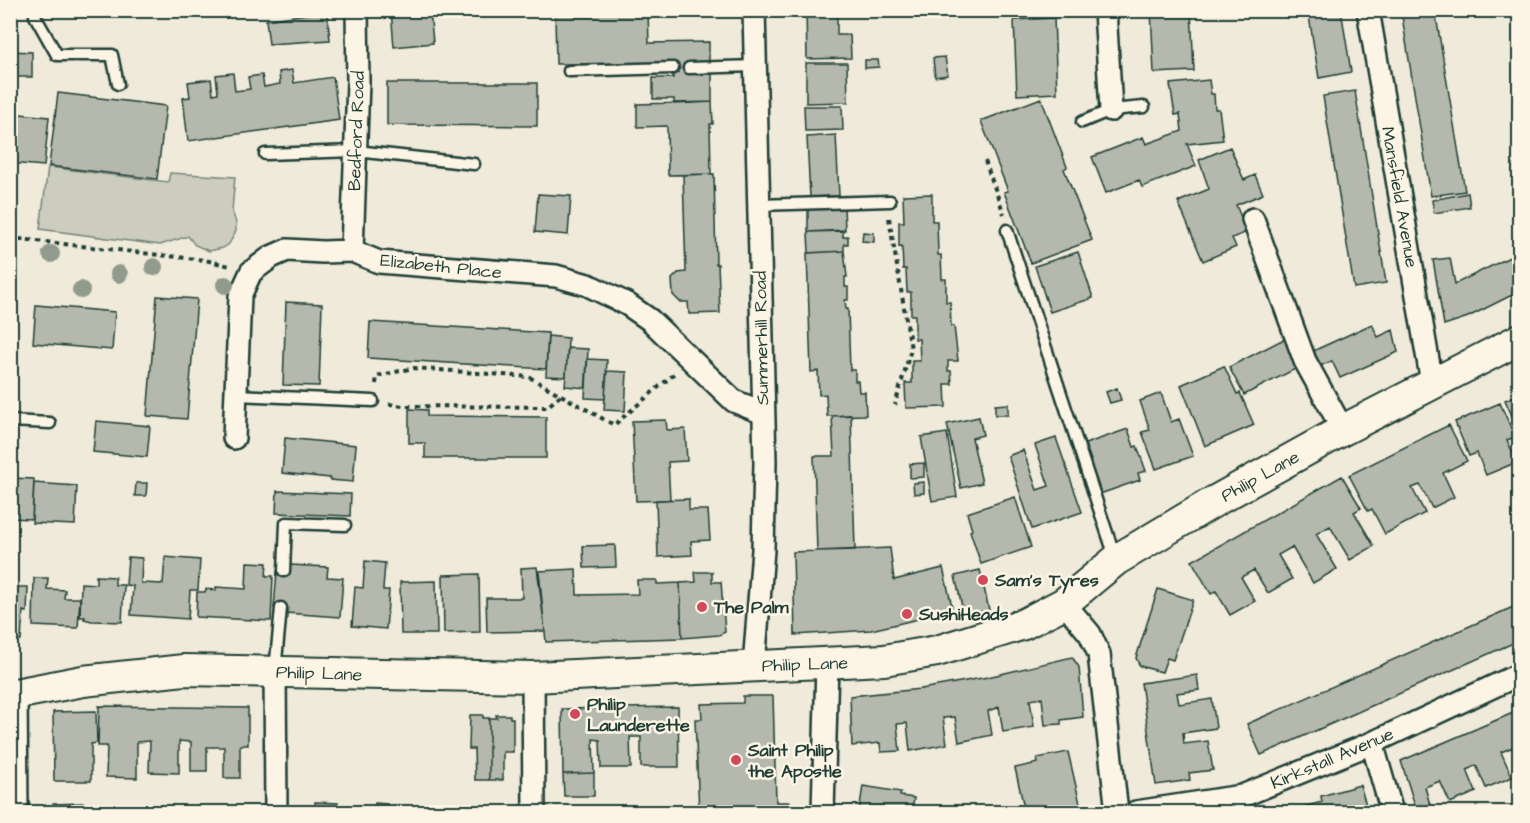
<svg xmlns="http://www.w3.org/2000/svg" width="1530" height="823" viewBox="0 0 1530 823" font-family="'Architects Daughter',sans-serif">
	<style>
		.green { fill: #cccdbf; stroke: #76857a; stroke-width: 1.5 }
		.building { fill: #b5b9ad; stroke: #1f3d34; stroke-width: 1.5 }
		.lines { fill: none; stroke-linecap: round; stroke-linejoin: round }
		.service-casing { stroke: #1f3d34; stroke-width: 15 }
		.minor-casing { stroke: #1f3d34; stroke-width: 26 }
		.secondary-casing { stroke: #1f3d34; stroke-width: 34 }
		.path { stroke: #1f3d34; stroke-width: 4; stroke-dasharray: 4.5 4.5; stroke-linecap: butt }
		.service { stroke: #fcf5e5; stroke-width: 10 }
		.minor { stroke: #fcf5e5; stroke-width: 21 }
		.secondary { stroke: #fcf5e5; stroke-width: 30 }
		.tree { fill: #909b8e }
		.poi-dot { fill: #d1495b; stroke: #fcf5e5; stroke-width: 2 }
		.labels { text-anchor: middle; stroke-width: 5; stroke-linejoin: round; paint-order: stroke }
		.street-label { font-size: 18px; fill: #1f3d34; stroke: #fcf5e5 }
		.poi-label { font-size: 18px; font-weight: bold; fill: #1f3d34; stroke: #fcf5e5; text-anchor: start }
	</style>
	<rect width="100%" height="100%" fill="#efeada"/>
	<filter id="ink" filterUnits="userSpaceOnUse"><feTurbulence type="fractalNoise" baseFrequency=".0167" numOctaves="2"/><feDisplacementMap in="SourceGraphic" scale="12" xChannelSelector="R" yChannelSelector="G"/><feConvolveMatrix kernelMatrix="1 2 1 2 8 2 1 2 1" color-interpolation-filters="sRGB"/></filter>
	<g filter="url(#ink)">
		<path class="green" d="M48 167 168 182 170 173 235 177 232 211 236 223V231L229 244 223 248 209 251 195 245 188 236 160 245 40 229Z"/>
		<path class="building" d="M391 10H430L433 43 394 47Z
			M806 10H851V15H837V35H850L851 58 807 59Z
			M1032 10H1073V17L1033 18Z
			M1151 10H1191L1194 71 1154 73Z
			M1308 10H1341L1351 72 1319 78Z
			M1401 10H1435L1465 191 1431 196Z
			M327 11 330 40 269 44 266 20Z
			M555 12H648L649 43 709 42V63L689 73H712V102L674 104V99H653V78H673V64H556Z
			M1054 18 1057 93 1017 95 1014 20Z
			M10 51 32 52V77H10Z
			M945 57 948 75 935 77 933 58Z
			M865 60H878L879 67 865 68Z
			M806 63H847L848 102 806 103Z
			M292 70 294 83 333 77 339 120 188 141 183 98 190 97 188 82 211 79 213 94 218 93 216 75 233 73 235 91 250 89 248 77 262 75 264 87 280 84 279 72Z
			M1209 80 1211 94H1214L1215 109H1219L1223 140 1187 144 1196 166 1142 187 1139 180 1106 193 1092 157 1143 137 1146 144 1182 131 1180 114 1175 115 1170 84Z
			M387 83H537V126L387 125Z
			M1355 91 1386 283 1354 288 1323 96Z
			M58 93 166 106 157 179 49 166Z
			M1041 98 1067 167 1064 169 1092 240 1031 263 1004 192 1008 191 981 121Z
			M712 102 713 124H710L711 174 668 175 667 126 637 127V104Z
			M804 106H842L843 130 805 131Z
			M10 113 49 117 44 166 10 163Z
			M836 135 839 196 810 197 807 137Z
			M1230 147 1244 180 1255 175 1263 194 1236 205 1247 232 1232 238 1236 247 1203 261 1178 202 1209 189 1199 160Z
			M714 174 716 264H718L720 313 689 314 688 302H680L673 295 672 279 678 273 686 272 683 175Z
			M1468 193 1470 207 1434 213 1432 200Z
			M538 194 571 196 568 235 535 232Z
			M932 194V221H937L938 255H941L942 279H946V302H950L951 326H954L958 361H948V371H951L952 384H945L946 407 906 408 905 383H912V361H920L919 339H915V315H911V292H907L906 269H903L902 246 899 247V222H904L903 195Z
			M844 206 845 230 808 232V208Z
			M843 231V237L848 236V244H844V251L809 253 808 232Z
			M863 232 874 233V242L862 241Z
			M844 251 847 277H845V287H848V300H845L846 309H848L850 370H855V381H858L859 392H865L866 415 827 416 826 394 819 395 818 371 811 372 807 253Z
			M1078 252 1093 298 1050 312 1035 266Z
			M1520 252V291L1468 317 1444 325 1433 260 1450 258 1455 284Z
			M157 296 197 299 187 419 147 416Z
			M286 302 322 304 319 386 283 385Z
			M36 305 115 312 112 350 33 343Z
			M370 322 548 333 546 369 368 358Z
			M1372 324 1378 337 1393 330 1398 352 1340 378 1332 361 1317 367 1311 352Z
			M548 336 568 338 566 377 546 376Z
			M1288 337 1303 365 1244 395 1229 367Z
			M568 348 588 349 586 388 565 386Z
			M587 359 607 360 605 399 585 398Z
			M1224 366 1237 394 1240 393 1254 425 1205 446 1181 385Z
			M607 371 627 372 625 411 604 410Z
			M1117 388 1121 400 1110 403 1106 392Z
			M1161 393 1171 422 1179 419 1193 456 1156 469 1142 432 1150 430 1140 401Z
			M1520 394V434L1505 400Z
			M1500 403 1515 437 1507 440 1517 462 1486 475 1477 453 1469 456 1455 422Z
			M1008 404V415H995V405Z
			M409 409 427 410V416L546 417V458H425V443H409Z
			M851 415 855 550 817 551 814 456H834L832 416Z
			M979 417 983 435 972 438 982 483 961 488 947 424Z
			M666 420 667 430 685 429 687 461 668 462 670 500 636 501 632 421Z
			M96 421 150 426 147 457 93 452Z
			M1449 425 1467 461 1443 473 1454 497 1432 508 1420 485 1412 488 1425 513 1385 534 1372 509 1368 511 1349 475Z
			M1128 429 1134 447 1137 446 1146 471 1138 473 1140 480 1097 495 1085 462 1091 460 1085 444Z
			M947 433 957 497 932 501 921 437Z
			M285 438 356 445 353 482 330 480V478L282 473Z
			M1056 438 1082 512 1032 529 1008 456 1023 450 1037 490 1049 486 1035 445Z
			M924 463V477L910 478V464Z
			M1342 476 1361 508 1354 512 1374 546 1350 560 1330 526 1316 534 1337 569 1313 583 1292 547 1278 555 1292 579 1268 593 1254 570 1241 577 1255 601 1230 615 1216 591 1211 594 1192 561Z
			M10 478 34 479 32 519 10 518Z
			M924 482V493L914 494 913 483Z
			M34 483 77 486 75 525 32 523Z
			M136 483H147L146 496H135Z
			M277 491 351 494 350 516 276 513Z
			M1015 497 1031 547 981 564 970 531 972 530 967 513Z
			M689 499V510H708L710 540 691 541 692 555 658 557 656 500Z
			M615 545 616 567 584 568 583 546Z
			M890 548 894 580 943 568 953 611 871 630 795 635 793 552Z
			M128 557 142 558 141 583 163 584 165 557 200 560 198 590H190L188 619 131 615 133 586 126 585Z
			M365 561 385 563 383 590H389L386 629 352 626 355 587 363 588Z
			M247 562 267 563 266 576H273L271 621 196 617 197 592H205L206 589 216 590V587L246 589Z
			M290 565 328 567 327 577 343 578 340 617 286 613V609L274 608 277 571 289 572Z
			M537 567 545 631 487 632 486 598H522L521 568Z
			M576 569 577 595 638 594 637 580H657V584L680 583 682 638 546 642 539 571Z
			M980 570 989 610 964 615 955 576Z
			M695 572H712V582H721L725 632 719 635 682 638 680 583 696 582Z
			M479 574 480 632 444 633 443 575Z
			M96 576 115 577V585H124L122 622 92 621 84 619 85 617H80L81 583 96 584Z
			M34 578H48L47 589 65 590 64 598H80L78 628 33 626Z
			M436 581 437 634H401L400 582Z
			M14 587H28L27 612 23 611 21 640 10 639V608H13Z
			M1158 589 1193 600 1173 660 1167 658 1162 672 1140 666 1136 658Z
			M1520 604V640L1261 755 1247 724Z
			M1072 657 1079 667 1083 717 1061 720V724L1045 725 1042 698 1030 700 1034 727 1003 732 999 707 988 711 992 735 959 742 955 717 943 718 947 744 910 751 907 723 897 724 900 751 881 752 880 743 852 746 850 696 921 689 988 677Z
			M1197 675 1199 690 1177 693 1179 704 1212 699 1216 728 1183 733 1184 744 1208 741 1213 770 1189 773 1190 780 1156 785 1141 683Z
			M743 696H773L776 802H790V812H699L695 719H702L701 704 743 703Z
			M99 706 248 708V745H240V778H224V747H207V771H191V742L179 741V773L149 772 150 741 137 742V778L106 777 107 746H98Z
			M678 707 679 767H641V737H630L631 768H601L600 740 593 739 594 773 563 774 562 709Z
			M1520 710V763L1513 747 1501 752 1512 777 1486 788 1476 765 1467 770 1476 792 1450 803 1440 781 1425 787 1432 812H1417L1401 761Z
			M96 711 97 743 91 744V781H54L53 712Z
			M470 715H483V718H489V780H475L474 749H469Z
			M496 715H510V718H513V752H503V780H489V718H497Z
			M1068 752 1082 812H1025L1015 768 1038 763 1037 758Z
			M594 773V796H564L563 774Z
			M1360 785 1368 812H1284L1322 802 1321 796Z
			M863 786 901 792 900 796 914 798 912 812H859Z
			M315 802 338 803V812H315Z
			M85 803 86 812H53V804Z
			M375 803 387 804V812H375Z"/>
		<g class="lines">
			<g class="service-casing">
				<path id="service" d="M35 16 57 55H112L118 84
					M689 68 755 66
					M569 71 673 68
					M1082 122 1111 110 1144 107
					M265 154 356 151 474 164
					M758 205 890 201
					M1007 230 1115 557
					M237 395 373 401
					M10 421 50 423
					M284 571 286 523 345 525
					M275 671 281 608"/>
			</g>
			<g class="minor-casing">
				<path id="minor" d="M754 10 765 462 763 550 754 666
					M1105 10 1111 110
					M1368 10 1432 383
					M1253 219 1305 361 1343 430
					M352 251 358 82 357 10
					M234 438 240 296 251 272 271 257 287 250 323 252 352 251 379 262 556 276 588 285 627 304 650 320 734 401 763 413
					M1064 603 1090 634 1099 654 1117 812
					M275 671 276 812
					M533 677 534 812
					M16 693 17 812
					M1372 743 1392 812
					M823 812 827 663
					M1136 812 1242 796 1372 743 1520 674"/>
			</g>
			<g class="secondary-casing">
				<path id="secondary" d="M10 695 83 681 184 670 533 677 884 660 937 651 1024 624 1064 603 1116 560 1215 501 1343 430 1520 339"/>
			</g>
			<path class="path" d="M985 161 1004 214
				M889 218 911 349 895 405
				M10 238 205 260 230 266
				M376 384 377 376 414 368 529 377 614 425 674 374
				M389 404 403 406 547 407 561 395"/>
			<use href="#service" class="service"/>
			<use href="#minor" class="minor"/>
			<use href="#secondary" class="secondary"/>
		</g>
		<g class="tree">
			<circle cx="51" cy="254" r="9"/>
			<circle cx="154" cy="267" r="9"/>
			<circle cx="119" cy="274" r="9"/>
			<circle cx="225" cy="285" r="9"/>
			<circle cx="81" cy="290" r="9"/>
		</g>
	</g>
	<g class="poi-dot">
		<circle cx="983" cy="580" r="6"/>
		<circle cx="702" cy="607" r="6"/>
		<circle cx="907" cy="614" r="6"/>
		<circle cx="575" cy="714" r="6"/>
		<circle cx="736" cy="760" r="6"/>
	</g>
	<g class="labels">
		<g class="street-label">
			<text transform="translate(356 131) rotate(-88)" y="6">Bedford Road</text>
			<text transform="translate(1400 197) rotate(80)" y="6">Mansfield Avenue</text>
			<text transform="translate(441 266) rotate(6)" y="6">Elizabeth Place</text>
			<text transform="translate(761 338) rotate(-91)" y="6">Summerhill Road</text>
			<text transform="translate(1260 476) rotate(-29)" y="6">Philip Lane</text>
			<text transform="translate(805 664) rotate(-2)" y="6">Philip Lane</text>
			<text transform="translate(319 673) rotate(2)" y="6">Philip Lane</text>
			<text transform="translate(1332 758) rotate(-23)" y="6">Kirkstall Avenue</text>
		</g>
		<g class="poi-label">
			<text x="995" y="586">Sam's Tyres</text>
			<text x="714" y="613">The Palm</text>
			<text x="919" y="620">SushiHeads</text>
			<text x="587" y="710">Philip<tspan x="587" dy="21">Launderette</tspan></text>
			<text x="748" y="756">Saint Philip<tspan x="748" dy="21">the Apostle</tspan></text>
		</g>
	</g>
	<rect width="1530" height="823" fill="none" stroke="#fcf5e5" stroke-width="36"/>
	<rect x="18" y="18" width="1494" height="787" fill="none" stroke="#1f3d34" stroke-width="2" filter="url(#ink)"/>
</svg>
